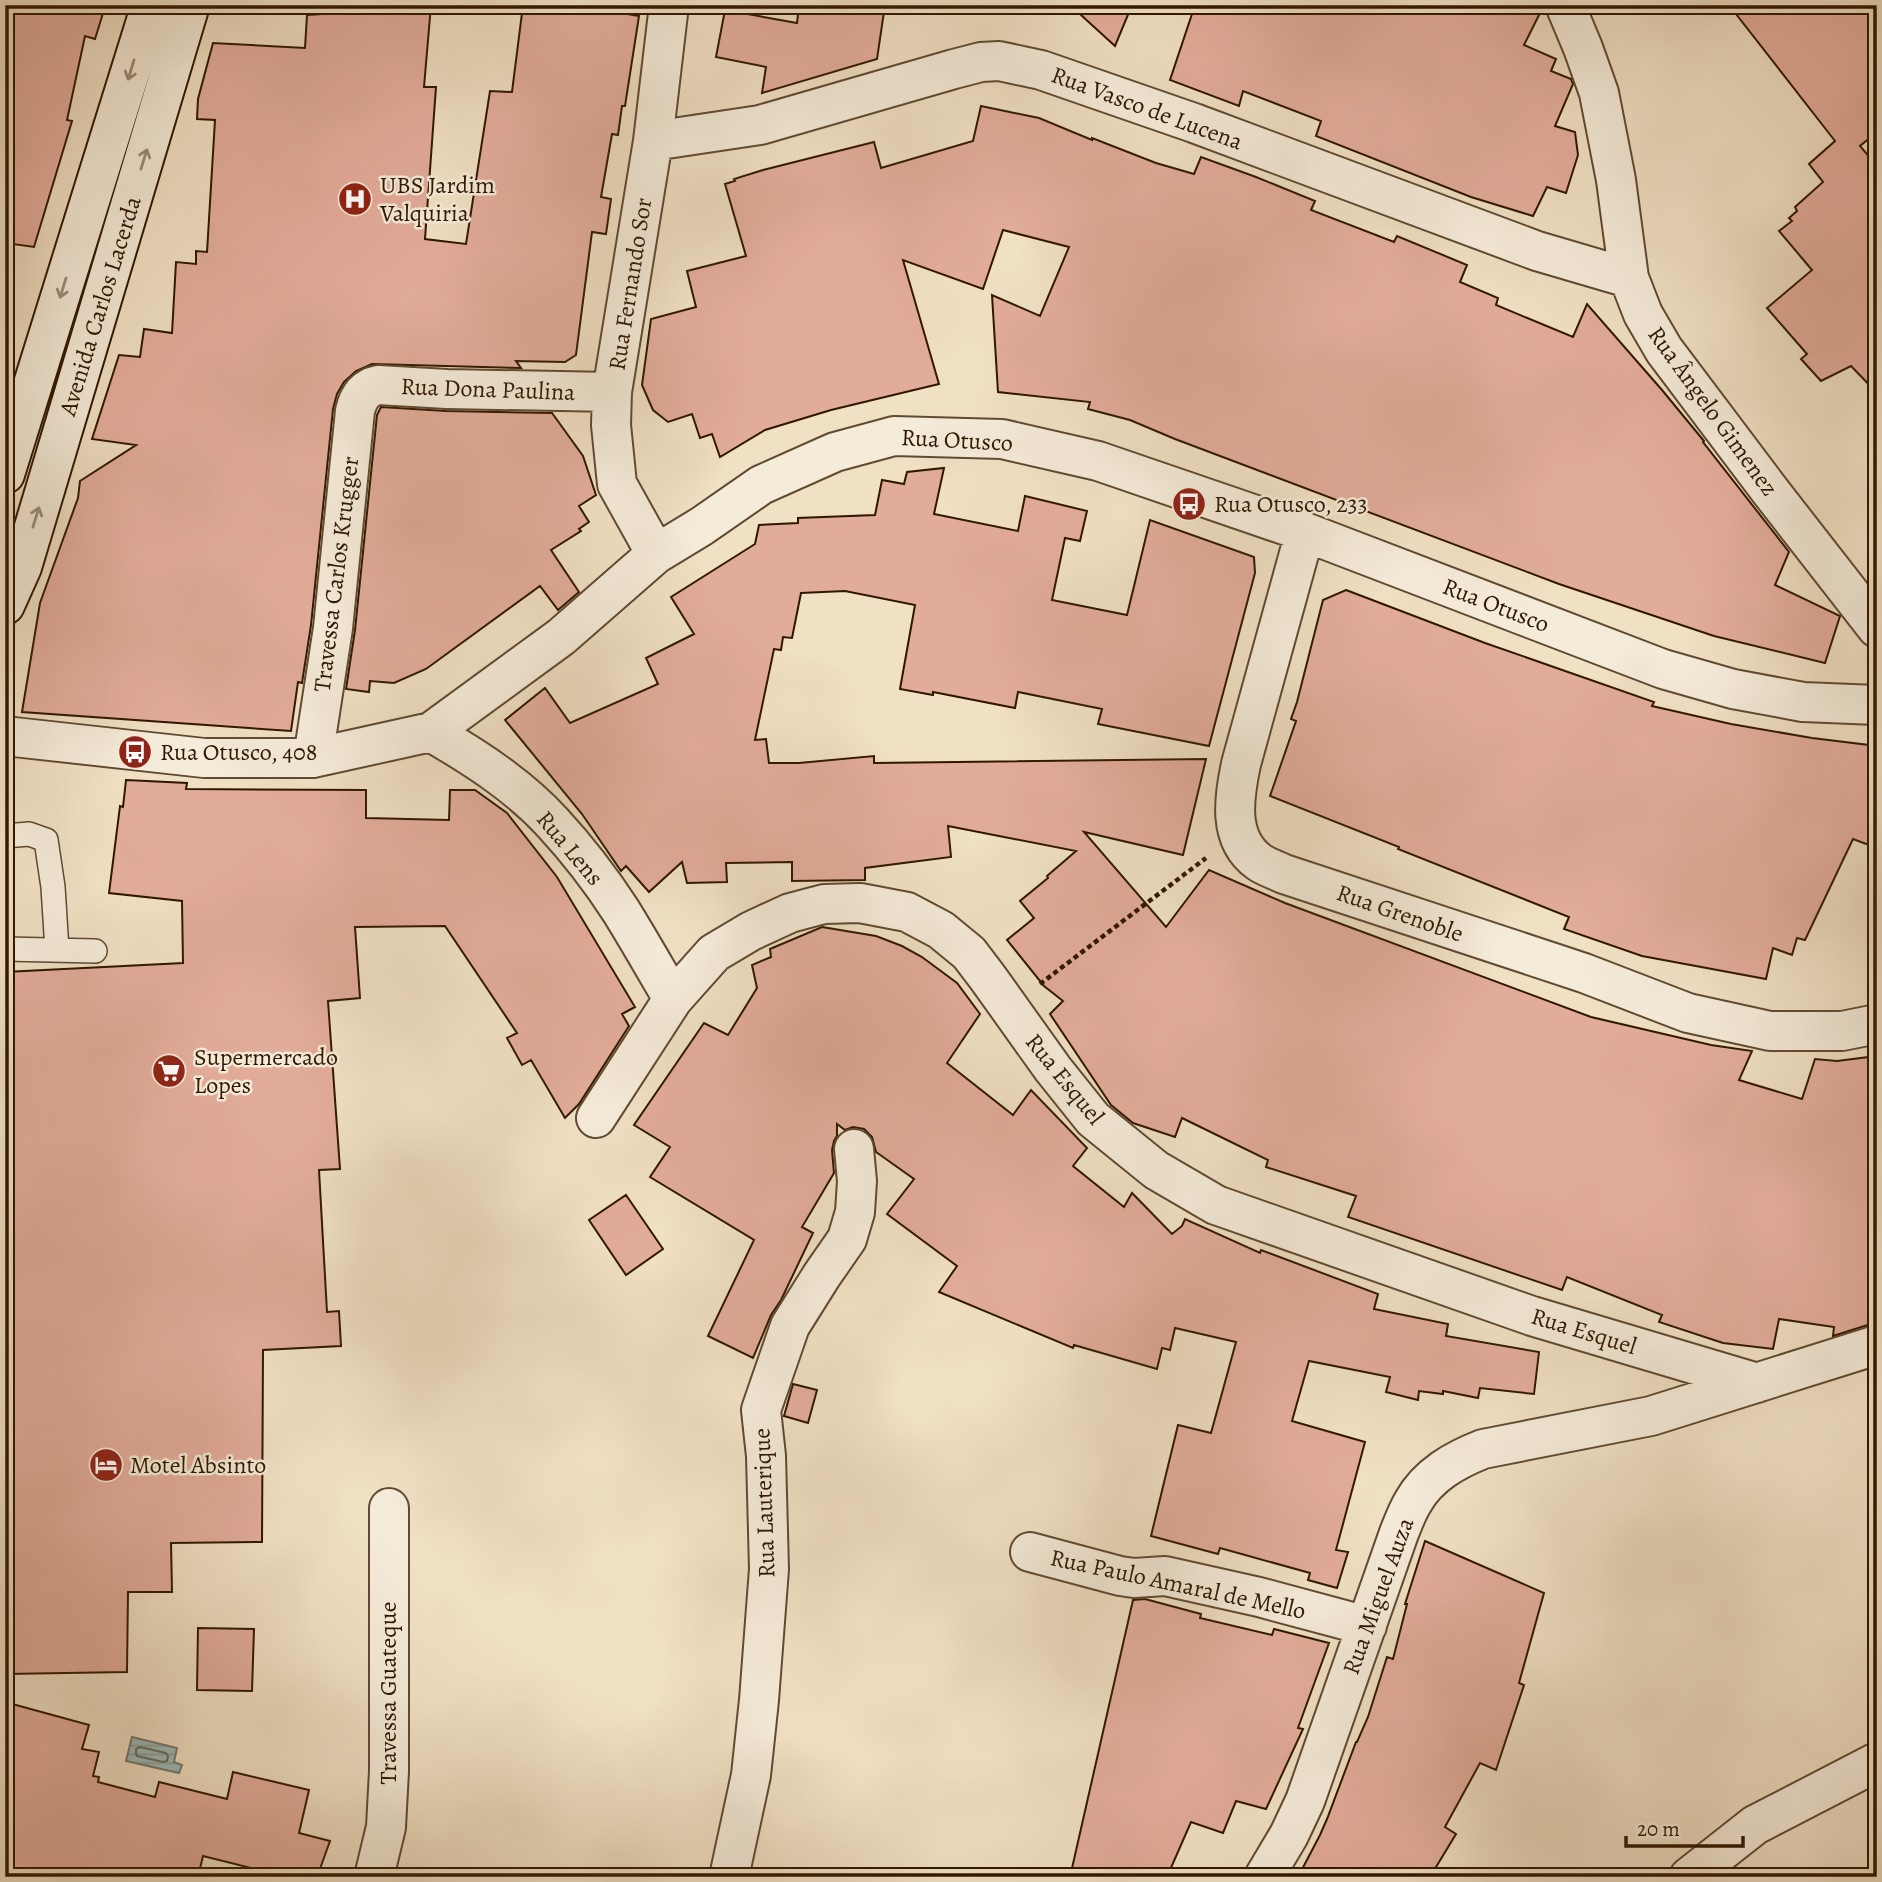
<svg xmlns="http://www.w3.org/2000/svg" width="1882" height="1882" viewBox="0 0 1882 1882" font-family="Alegreya,serif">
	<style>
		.water { fill: url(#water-rules); stroke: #717a70; stroke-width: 2 }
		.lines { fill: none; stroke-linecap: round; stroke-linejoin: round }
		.shore { stroke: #666a5e; stroke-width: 2 }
		.building { fill: #e2ac9a; stroke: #301800; stroke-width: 2 }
		.service-casing { stroke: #604a31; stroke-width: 26 }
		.minor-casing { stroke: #604a31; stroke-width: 42 }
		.secondary-casing { stroke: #301800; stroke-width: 42 }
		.path { stroke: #301800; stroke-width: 4.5; stroke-dasharray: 5 3.5; stroke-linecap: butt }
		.service { stroke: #f5ebd9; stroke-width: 23 }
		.minor { stroke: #f5ebd9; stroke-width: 38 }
		.secondary { stroke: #f5ebd9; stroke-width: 38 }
		.oneway { stroke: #9c8c77 }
		.labels { text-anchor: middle; stroke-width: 5; stroke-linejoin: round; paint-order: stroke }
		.street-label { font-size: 24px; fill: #301800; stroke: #f5ebd9 }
		.poi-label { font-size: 24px; fill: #301800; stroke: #f5ebd9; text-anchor: start }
	</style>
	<defs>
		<pattern id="water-rules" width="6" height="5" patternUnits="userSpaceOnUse" patternTransform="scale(1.75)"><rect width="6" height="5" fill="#9cbbbb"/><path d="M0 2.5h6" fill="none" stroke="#87a09f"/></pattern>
	</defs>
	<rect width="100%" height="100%" fill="#f0e0c4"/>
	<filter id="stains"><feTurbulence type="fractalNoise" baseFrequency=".00286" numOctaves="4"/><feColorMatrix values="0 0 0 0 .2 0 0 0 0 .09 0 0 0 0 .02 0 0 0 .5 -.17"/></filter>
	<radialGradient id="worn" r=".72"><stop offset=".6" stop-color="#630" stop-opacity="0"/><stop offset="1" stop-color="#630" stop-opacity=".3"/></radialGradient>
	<path class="water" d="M132 1737 177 1748 174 1762 182 1765 179 1773 126 1761Z"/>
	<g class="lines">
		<path class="shore" d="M140 1747 166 1753 168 1756 167 1761 163 1762 137 1756 136 1754V1749Z"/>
	</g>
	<path class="building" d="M5 5H91V7L104 10 95 39 85 36 67 120 72 121 34 247 5 243Z
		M336 5H431L424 87H436L425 239 466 244 490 91 512 92 523 5H616L615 12 639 16 625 106H622L618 135 612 134 601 197 611 199 606 234 592 232 576 355 565 362 516 361 521 368 372 364 356 371 344 382 337 394 333 409 311 625 302 683 298 682 291 731 22 712 40 603 78 498 80 481 136 445 92 439 119 355 140 357 144 329 172 333 176 262 196 264V251L207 252 215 120 197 119 198 99 213 43 305 48 307 15 337 13Z
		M819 5H885L877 59 762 93 766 67 716 57 725 10 797 23 799 6 819 9Z
		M1070 5H1132L1115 46Z
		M1195 5H1544L1524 45 1556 59 1551 71 1571 79 1573 84 1555 126 1575 132 1578 155 1566 193 1547 187 1533 216 1471 197 1316 136 1321 121 1243 91 1239 106 1170 80Z
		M1729 5H1877V132L1860 146 1877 166V393L1851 366 1821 381 1801 359 1807 354 1767 308 1812 270 1779 231 1792 221 1789 218 1797 211 1795 207 1823 182 1809 164 1835 141Z
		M981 106 1039 118 1092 140V138L1156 163 1194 174 1201 157 1256 177 1315 201 1311 210 1394 242 1397 236 1467 265 1460 282 1498 298 1496 305 1573 337 1587 304 1662 390 1704 441 1703 442 1789 552 1775 585 1840 616 1825 663 1714 636 1559 584 1175 439 1130 420 1088 409 1090 402 998 392 992 295 1040 316 1069 247 1003 230 983 289 903 260 939 384 831 410 765 430 720 457 712 434 700 438 692 414 668 422 653 410 642 385 651 319 696 307 687 271 746 256 725 184 735 181 734 179 763 170 874 142 881 168 973 141Z
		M381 407 446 411 552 413 583 456 596 495 579 506 589 522 579 529 581 531 551 550 579 592 558 610 540 586 426 669 394 683 370 681 369 692 346 689 355 630 377 415Z
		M944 468 934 514 1018 531 1025 496 1087 511 1080 541 1065 538 1052 600 1127 615 1150 520 1254 557 1255 573 1209 746 1098 724 1102 709 1018 692 1015 708 933 692V695L900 689 915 605 845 591 801 593 792 638 783 637 781 650 774 649 755 740 766 739 769 763H799L874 756V763L1206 759 1183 855 1084 832 1166 927 1209 870 1285 903 1591 1017 1711 1045 1752 1051 1739 1080 1802 1099 1815 1059 1837 1061 1877 1056V1081L1868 1192 1877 1190V1271L1874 1323 1833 1336 1834 1327 1779 1319 1773 1349 1723 1343 1659 1322 1662 1315 1567 1277 1562 1290 1348 1217 1356 1196 1266 1167 1268 1160 1182 1118 1175 1137 1133 1123 1111 1105 1050 1014 1063 1001 1044 986 1007 940 1034 918 1020 901 1048 878 1047 876 1076 851 948 826 951 857 865 868V880L792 881V862L726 863 727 882 687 883 682 862 649 892 626 866 621 871 582 814 505 720 545 688 570 723 658 684 646 658 694 634 671 597 755 544 759 525 798 523V518L875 515 882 480 904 484 907 472Z
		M1346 590 1485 643 1654 702 1652 706 1731 724 1812 738 1877 746V848L1853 839 1805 940 1797 938 1792 955 1773 948 1766 979 1642 956 1564 929 1569 917 1398 849 1399 847 1270 796 1296 721 1291 719 1297 702 1323 600Z
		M126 780 187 783 186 789 366 790V818L449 820 450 790H475L507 813 557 877 635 1007 622 1014 629 1026 579 1104 565 1118 531 1060 522 1065 507 1038 517 1033 445 926 355 927 360 998 328 1001 340 1169 319 1170 327 1312 339 1311 341 1346 263 1350 262 1542 171 1543 172 1592H128L127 1672 5 1674V972L183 963 182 901 109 893 120 806 123 807Z
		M822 927 876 936 902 946 922 957 957 983 980 1014 947 1063 1013 1115 1031 1090 1087 1148 1073 1166 1124 1207 1132 1193 1172 1234 1182 1226 1185 1219 1260 1253 1261 1250 1378 1294 1374 1309 1448 1324 1446 1336 1539 1352 1534 1394 1480 1388 1478 1398 1443 1391V1394L1419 1391 1418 1400 1386 1392 1390 1377 1309 1361 1292 1421 1365 1442 1336 1550 1348 1552 1337 1588 1308 1580 1310 1573 1220 1548 1218 1554 1151 1536 1178 1425 1211 1433 1236 1342 1175 1328 1170 1350 1162 1348 1157 1369 1074 1345 1073 1348 939 1292 957 1266 887 1214 914 1179 876 1152 872 1137 864 1129 853 1127 845 1130 837 1124V1136L834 1141 832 1150 834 1173 802 1227 813 1233 781 1300 771 1315 753 1358 708 1336 754 1240 650 1177 670 1147 634 1125 704 1023 728 1035 757 988 752 965 771 957 770 949Z
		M626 1195 663 1249 626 1275 589 1220Z
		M793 1384 817 1390 808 1423 784 1416Z
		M1425 1541 1544 1593 1519 1683 1524 1685 1496 1770 1480 1763 1445 1827 1456 1834 1430 1877H1298L1320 1835 1327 1819 1356 1742H1357L1368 1717 1387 1657 1393 1659 1407 1604H1405Z
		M1145 1599 1201 1614 1200 1618 1272 1635 1274 1629 1329 1643 1298 1728 1303 1729 1266 1809 1236 1801 1223 1833 1191 1822 1167 1877H1070L1133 1600Z
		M198 1628 254 1629 252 1691 197 1690Z
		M5 1702 89 1725 82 1749 99 1752 93 1776 99 1777 98 1782 155 1797 159 1782 227 1799 233 1772 309 1790 299 1833 330 1841 317 1877H287L203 1856 198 1877H5Z"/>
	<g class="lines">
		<g class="service-casing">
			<path id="service" d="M5 836 29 834 46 840 53 887 57 950
				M5 949 95 951"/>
		</g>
		<g class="minor-casing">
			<path id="minor" d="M1565 5 1583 48 1599 93 1616 180 1629 278 1643 314 1664 350 1771 492 1877 628
				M653 141 760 125 954 69 981 62 999 61 1041 70 1194 123 1537 251 1629 278
				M1305 532 1241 764C1234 797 1227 839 1259 862 1266 867 1276 870 1284 874L1584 973 1688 1013 1770 1031H1842L1877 1024
				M656 554 617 484 611 425 612 392 653 141 669 5
				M431 732C474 757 518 785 552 822 577 849 601 880 621 911 639 940 656 970 673 999
				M5 736 204 758H313L431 732 561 637 656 554 702 526 761 485 835 452 894 436 1002 439 1098 461 1305 532 1663 669 1733 689 1803 702 1877 705
				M313 758 333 628 355 411C358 398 364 388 378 385L447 389 612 392
				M596 1118 673 999 714 953 751 931 790 913 824 904 860 903 907 912 941 930 969 953 988 978 1053 1069 1093 1119 1156 1170 1216 1205 1532 1316 1757 1383
				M1030 1552 1120 1576 1134 1578 1165 1576 1259 1597 1367 1626
				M374 1877 386 1827 389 1771V1508
				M729 1877 751 1775 759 1700 769 1569 766 1456 761 1410 790 1326 822 1275 847 1239 855 1212 857 1181 854 1149
				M1264 1877 1289 1835 1305 1801 1399 1533C1403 1523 1407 1512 1413 1502 1428 1475 1455 1460 1483 1449L1651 1416 1877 1345
				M1689 1877 1755 1825 1877 1762"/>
		</g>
		<g class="secondary-casing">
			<path id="secondary" d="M5 474 151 5
				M5 605 22 567 190 5"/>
		</g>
		<path class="path" d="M1040 984 1206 858"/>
		<use href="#service" class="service"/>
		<use href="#minor" class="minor"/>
		<use href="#secondary" class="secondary"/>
	</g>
	<defs><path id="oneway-shaft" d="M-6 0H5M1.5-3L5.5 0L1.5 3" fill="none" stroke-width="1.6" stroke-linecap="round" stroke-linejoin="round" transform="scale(1.75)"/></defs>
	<g class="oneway">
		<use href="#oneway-shaft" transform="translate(131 70) rotate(107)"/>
		<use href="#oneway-shaft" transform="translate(144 159) rotate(-73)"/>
		<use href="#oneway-shaft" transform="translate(63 288) rotate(107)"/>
		<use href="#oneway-shaft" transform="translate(36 517) rotate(-73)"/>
	</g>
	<defs>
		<g id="hospital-disc" transform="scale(1.75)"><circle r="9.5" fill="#8f2418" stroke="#f5ebd9"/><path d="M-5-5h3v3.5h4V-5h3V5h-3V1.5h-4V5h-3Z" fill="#fff"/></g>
		<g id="bus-disc" transform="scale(1.75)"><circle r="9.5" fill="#8f2418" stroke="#f5ebd9"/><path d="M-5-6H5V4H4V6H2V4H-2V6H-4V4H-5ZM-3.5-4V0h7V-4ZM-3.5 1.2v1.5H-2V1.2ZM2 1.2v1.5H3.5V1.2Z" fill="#fff"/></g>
		<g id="supermarket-disc" transform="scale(1.75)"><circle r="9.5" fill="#8f2418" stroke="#f5ebd9"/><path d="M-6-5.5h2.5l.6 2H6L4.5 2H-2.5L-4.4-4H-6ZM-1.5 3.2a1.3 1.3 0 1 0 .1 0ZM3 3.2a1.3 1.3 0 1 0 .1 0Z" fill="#fff"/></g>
		<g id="hotel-disc" transform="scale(1.75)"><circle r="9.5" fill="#8f2418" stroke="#f5ebd9"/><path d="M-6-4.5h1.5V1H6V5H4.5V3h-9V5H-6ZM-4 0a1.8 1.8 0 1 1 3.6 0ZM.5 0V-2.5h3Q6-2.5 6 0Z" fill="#fff"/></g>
	</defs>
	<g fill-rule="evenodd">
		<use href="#hospital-disc" x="355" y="199"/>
		<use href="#bus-disc" x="1189" y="504"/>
		<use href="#bus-disc" x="135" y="752"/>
		<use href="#supermarket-disc" x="169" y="1071"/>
		<use href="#hotel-disc" x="106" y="1465"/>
	</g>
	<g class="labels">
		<g class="street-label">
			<text transform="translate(1147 108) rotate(20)" y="8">Rua Vasco de Lucena</text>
			<text transform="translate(630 284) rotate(-81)" y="8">Rua Fernando Sor</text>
			<text transform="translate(100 306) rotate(-73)" y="8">Avenida Carlos Lacerda</text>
			<text transform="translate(488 389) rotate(2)" y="8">Rua Dona Paulina</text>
			<text transform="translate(1713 411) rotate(54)" y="8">Rua Ângelo Gimenez</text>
			<text transform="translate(957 440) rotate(3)" y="8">Rua Otusco</text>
			<text transform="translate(336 574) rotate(-83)" y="8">Travessa Carlos Krugger</text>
			<text transform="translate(1496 605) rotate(21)" y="8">Rua Otusco</text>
			<text transform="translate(570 848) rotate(50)" y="8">Rua Lens</text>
			<text transform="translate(1400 913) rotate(19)" y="8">Rua Grenoble</text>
			<text transform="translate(1065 1079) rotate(51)" y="8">Rua Esquel</text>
			<text transform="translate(1584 1331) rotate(17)" y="8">Rua Esquel</text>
			<text transform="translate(764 1503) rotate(-92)" y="8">Rua Lauterique</text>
			<text transform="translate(1178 1584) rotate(12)" y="8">Rua Paulo Amaral de Mello</text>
			<text transform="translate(1378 1596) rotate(-70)" y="8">Rua Miguel Auza</text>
			<text transform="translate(388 1693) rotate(-90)" y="8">Travessa Guateque</text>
		</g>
		<g class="poi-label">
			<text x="380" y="193">UBS Jardim<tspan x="380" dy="28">Valquiria</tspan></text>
			<text x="1214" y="512">Rua Otusco, 233</text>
			<text x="160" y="760">Rua Otusco, 408</text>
			<text x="194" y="1065">Supermercado<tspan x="194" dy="28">Lopes</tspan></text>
			<text x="130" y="1473">Motel Absinto</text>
		</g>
	</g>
	<rect width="1882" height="1882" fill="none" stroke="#f0e0c4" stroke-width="28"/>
	<rect x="7" y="7" width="1868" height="1868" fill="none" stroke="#301800" stroke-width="3.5"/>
	<rect x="14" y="14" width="1854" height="1854" fill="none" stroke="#301800" stroke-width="2"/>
	<path d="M1626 1836v10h117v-10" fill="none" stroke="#301800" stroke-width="3.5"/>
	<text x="1637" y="1836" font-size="21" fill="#301800" stroke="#f5ebd9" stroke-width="5" paint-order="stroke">20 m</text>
	<rect width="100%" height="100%" filter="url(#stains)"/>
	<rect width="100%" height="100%" fill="url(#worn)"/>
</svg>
